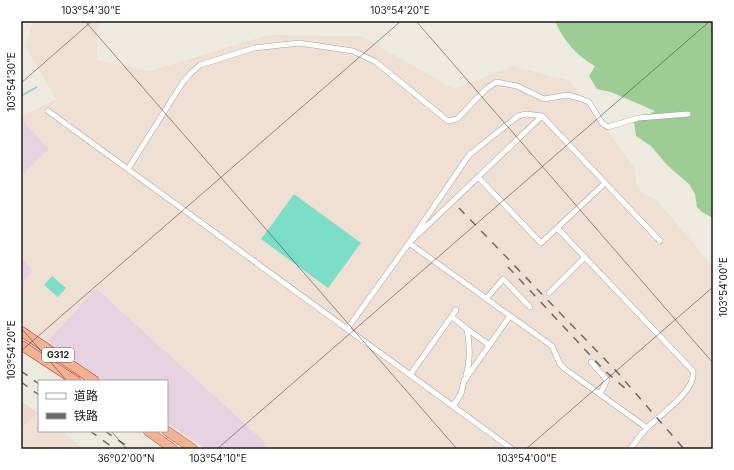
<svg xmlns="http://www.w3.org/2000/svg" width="734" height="470" viewBox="0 0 734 470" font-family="Inter,'Noto Sans SC',sans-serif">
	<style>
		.commercial { fill: #efd5cf }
		.industrial { fill: #e6d2e0 }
		.military { fill: #f0dfd3 }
		.forest { fill: #9dcd94 }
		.pitch { fill: #7ddec7 }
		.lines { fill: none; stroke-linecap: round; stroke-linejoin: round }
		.stream { stroke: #a0c5dc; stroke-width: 1.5 }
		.minor-casing { stroke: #a2a2a2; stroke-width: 6 }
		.trunk-casing { stroke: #d72245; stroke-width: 10 }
		.minor { stroke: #fff; stroke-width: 5 }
		.trunk { stroke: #f1b390; stroke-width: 9 }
		.rail { stroke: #696969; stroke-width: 1.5; stroke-dasharray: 8 8; stroke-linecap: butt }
		.ticks { fill: none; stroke: #1b1b1b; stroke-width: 1; stroke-opacity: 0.45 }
		.labels { text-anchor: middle; stroke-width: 3.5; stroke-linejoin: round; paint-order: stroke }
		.shield { fill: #fff; stroke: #5f5f5f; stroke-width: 1 }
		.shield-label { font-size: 9px; font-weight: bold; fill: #1b1b1b }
		.neatline { fill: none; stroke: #1b1b1b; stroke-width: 1.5 }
		.ticks-label { font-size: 10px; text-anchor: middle; fill: #1b1b1b }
	</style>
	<rect width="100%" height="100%" fill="#edebe0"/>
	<path class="commercial" d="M21 401 38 413 21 429Z"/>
	<path class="industrial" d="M21 118 49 149 21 177Z
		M21 258 33 270 21 284Z
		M96 288 264 441 266 449H206L167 423V381H105L47 341Z"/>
	<path class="military" d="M33 21H101L97 31V60L150 71 268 35 361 36 454 89 512 66 570 81 635 168 637 187 645 195 656 199 713 267V449H266L264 441 97 288 47 341 21 324V284L33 270 21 258V177L49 149 21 117 56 99 26 47Z
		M38 413 39 431H61L84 449H21V429Z"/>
	<path class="forest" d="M555 21H713V218L702 212 697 207 695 194 689 184 667 165 651 146 636 136 634 122 655 111 611 92 597 89 589 76 595 66C577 56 563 40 555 21Z"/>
	<path class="pitch" d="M294 194 361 243 328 288 261 239Z
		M52 276 66 288 58 297 44 285Z"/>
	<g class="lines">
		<path class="stream" d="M21 96 37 87"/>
		<g class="minor-casing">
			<path id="minor" d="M48 111 512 449
				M542 116 660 241
				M128 169 183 82 191 73 200 65 254 48 299 43 353 51 376 62 448 121 457 119 486 89 496 82 517 86 544 99 567 95 579 98 589 102 602 123 608 127 638 118 688 114
				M478 177 541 243 605 183
				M557 228 693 371C696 391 661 414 648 427 641 433 636 442 630 449
				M549 293 585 257
				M486 299 503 279 530 307
				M452 317 467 329C470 345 471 359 466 375
				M347 329 409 243 542 116 526 114 518 116 469 155 409 243 552 346 560 364 565 369 647 428
				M467 329 489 345
				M591 362 607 380 600 394
				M410 375 456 310
				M453 406 461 394 464 381 510 316"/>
		</g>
		<g class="trunk-casing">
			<path id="trunk" d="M21 331 95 381
				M21 345 76 381
				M148 431 173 449
				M167 431 193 449"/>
		</g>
		<use href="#minor" class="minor"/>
		<use href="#trunk" class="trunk"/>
		<path class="rail" d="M459 208 618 373 684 449
			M508 267 604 370 627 390
			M21 371 39 384
			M21 382 39 395
			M90 431 115 449
			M105 431 131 449"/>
	</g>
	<path class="ticks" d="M85 21 457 449M416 21 713 363M21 83 92 21M21 328 67 381M21 351 401 21M111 431 127 449M217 449 710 21M526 449 713 287"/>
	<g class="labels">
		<rect class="shield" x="42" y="348" width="32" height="14" rx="3"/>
		<g class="shield-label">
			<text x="58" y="358">G312</text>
		</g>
	</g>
	<rect width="734" height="470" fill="none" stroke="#ffffff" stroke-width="44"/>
	<rect x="38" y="380" width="130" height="52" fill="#ffffff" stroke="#a4a4a4"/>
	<rect x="46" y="393" width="20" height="6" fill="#ffffff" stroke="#a4a4a4"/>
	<text x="74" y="400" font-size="12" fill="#1b1b1b">道路</text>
	<rect x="46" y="413" width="20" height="6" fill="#696969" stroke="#a4a4a4"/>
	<text x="74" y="420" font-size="12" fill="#1b1b1b">铁路</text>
	<rect x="22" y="22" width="690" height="426" class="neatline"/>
	<g class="ticks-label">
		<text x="91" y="14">103°54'30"E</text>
		<text x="400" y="14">103°54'20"E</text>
		<text transform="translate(11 82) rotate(-90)" y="4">103°54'30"E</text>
		<text transform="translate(723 287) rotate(-90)" y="4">103°54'00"E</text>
		<text transform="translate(11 350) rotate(-90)" y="4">103°54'20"E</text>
		<text x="126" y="462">36°02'00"N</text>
		<text x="218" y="462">103°54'10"E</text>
		<text x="527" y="462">103°54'00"E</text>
	</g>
</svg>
